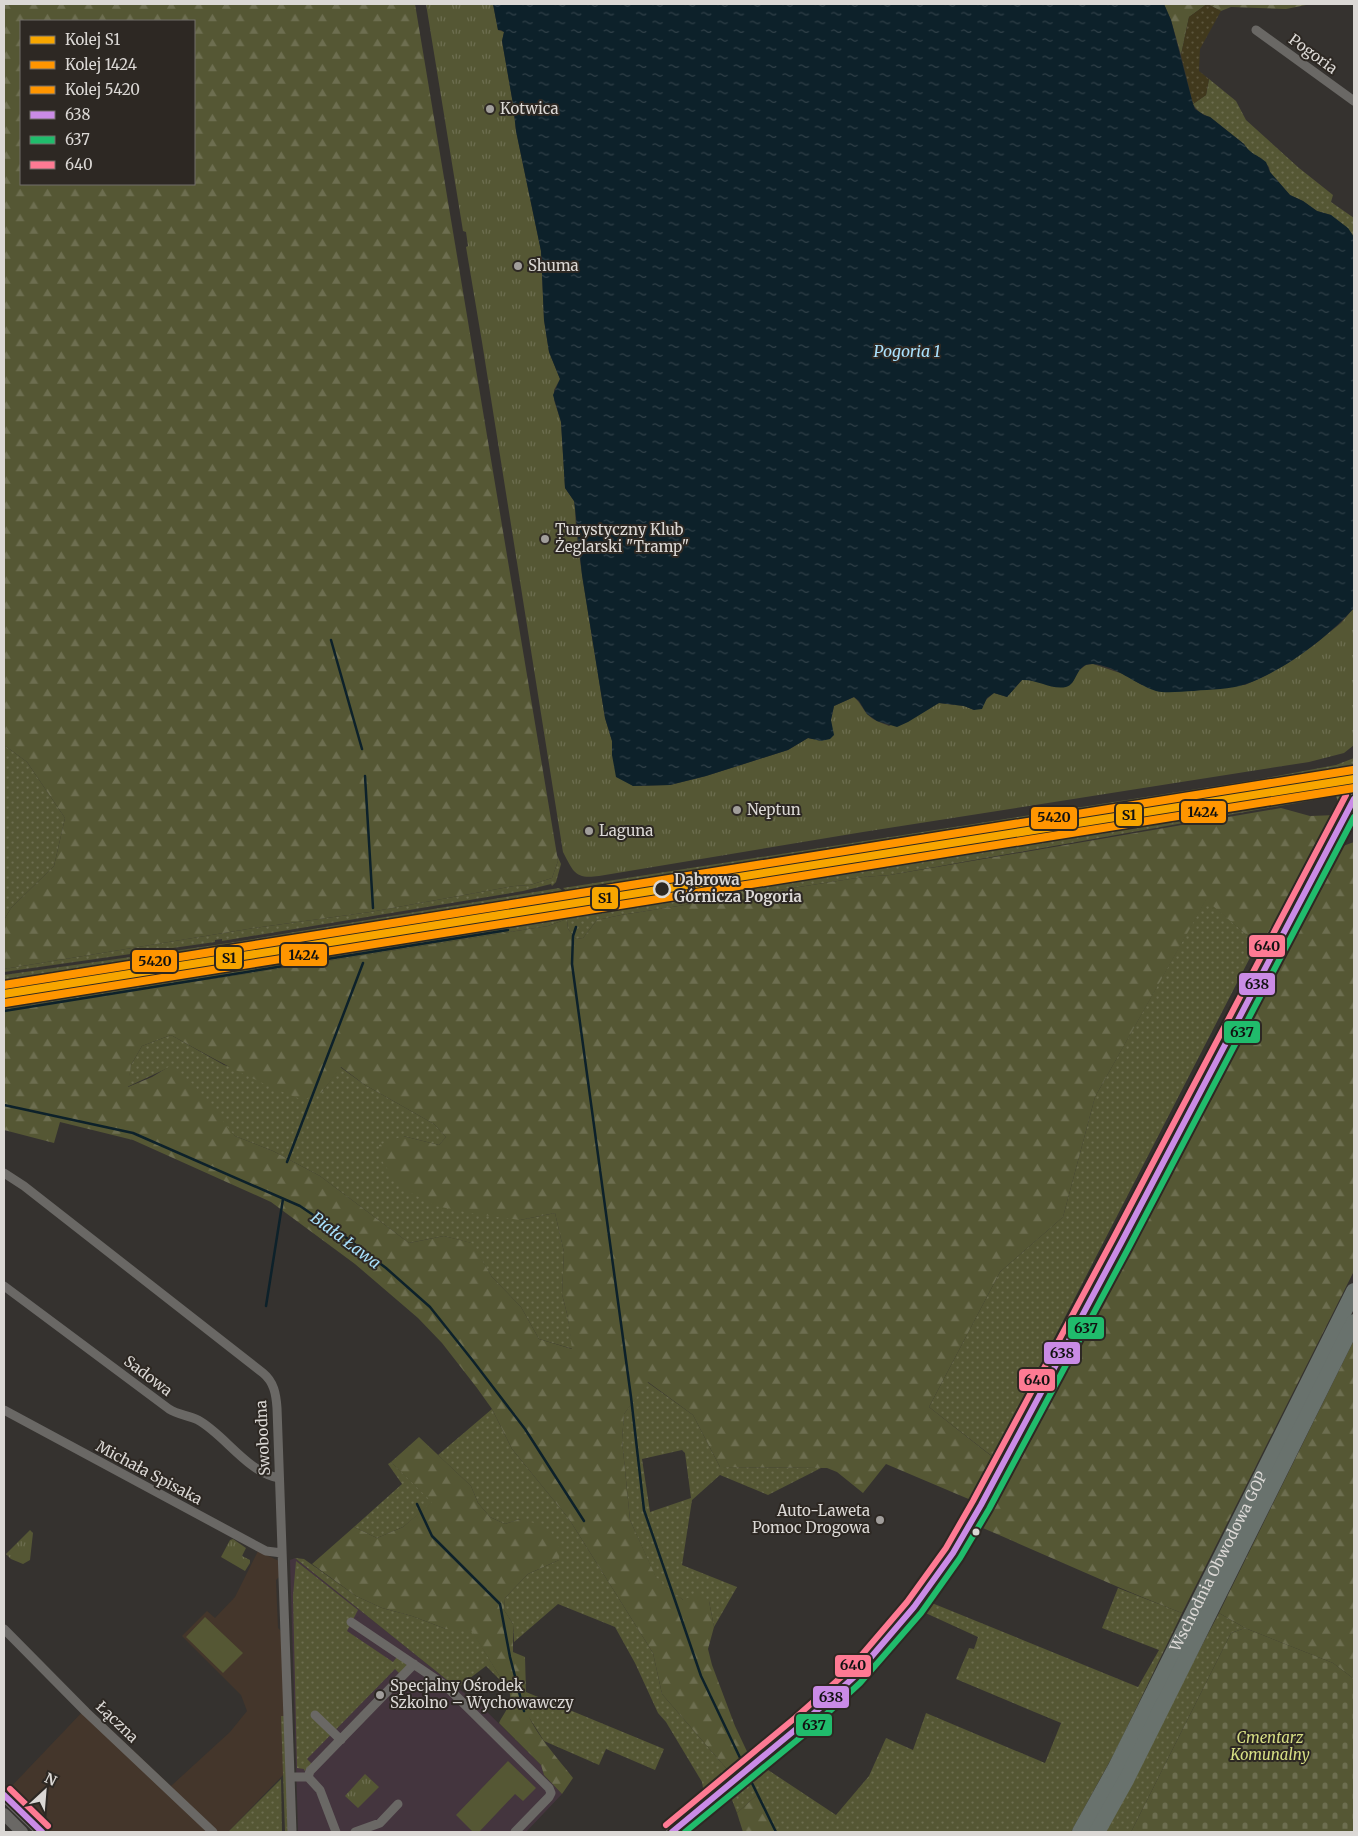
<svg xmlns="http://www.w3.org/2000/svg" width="1358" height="1836" viewBox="0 0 1358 1836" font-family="Merriweather,serif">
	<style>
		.commercial { fill: #44362b }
		.education { fill: #44353e }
		.grass { fill: url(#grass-dots); fill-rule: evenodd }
		.forest { fill: url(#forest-firs); fill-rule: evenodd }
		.sand { fill: url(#sand-dots) }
		.cemetery { fill: url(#cemetery-stones) }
		.park { fill: url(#park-tufts) }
		.garden { fill: #555734 }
		.water { fill: url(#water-ripples) }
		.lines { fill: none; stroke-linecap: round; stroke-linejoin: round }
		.stream { stroke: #0d212a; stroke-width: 2.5 }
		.street { stroke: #6a6865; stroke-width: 9 }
		.secondary { stroke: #6a6865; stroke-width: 12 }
		.highway { stroke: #69726d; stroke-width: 16 }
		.bus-1-casing { stroke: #2d2823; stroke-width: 10 }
		.bus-2-casing { stroke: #2d2823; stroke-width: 10 }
		.bus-3-casing { stroke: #2d2823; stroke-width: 10 }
		.bus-1 { stroke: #ca8be6; stroke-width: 6 }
		.bus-2 { stroke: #20bc6c; stroke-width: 6 }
		.bus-3 { stroke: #fe7a93; stroke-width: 6 }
		.rail-1-casing { stroke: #2d2823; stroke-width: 11 }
		.rail-2-casing { stroke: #2d2823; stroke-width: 11 }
		.rail-3-casing { stroke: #2d2823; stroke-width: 11 }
		.rail-1 { stroke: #f7a600; stroke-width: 8 }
		.rail-2 { stroke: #ff9500; stroke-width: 8 }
		.rail-3 { stroke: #ff9500; stroke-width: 8 }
		.poi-dot { fill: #a19e9b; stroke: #2d2823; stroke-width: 2 }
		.stop-dot { fill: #2d2823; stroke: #dbd8d5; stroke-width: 2.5 }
		.bus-dot { fill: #dbd8d5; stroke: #2d2823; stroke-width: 2 }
		.labels { text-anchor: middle; stroke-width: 4; stroke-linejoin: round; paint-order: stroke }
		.street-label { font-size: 15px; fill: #dbd8d5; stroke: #2d2823 }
		.poi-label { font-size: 15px; fill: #dbd8d5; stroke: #2d2823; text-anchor: start }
		.stop-label { font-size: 15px; font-weight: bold; fill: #dbd8d5; stroke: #2d2823; text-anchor: start }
		.park-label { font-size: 15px; font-style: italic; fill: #d7df84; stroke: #2d2823 }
		.water-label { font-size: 16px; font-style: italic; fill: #a9e1fd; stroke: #2d2823 }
		.line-badge { stroke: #2d2823; stroke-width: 2 }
		.pale-badge-label { font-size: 14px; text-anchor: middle; font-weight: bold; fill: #111 }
	</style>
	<defs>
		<pattern id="grass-dots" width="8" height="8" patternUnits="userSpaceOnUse" patternTransform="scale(1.25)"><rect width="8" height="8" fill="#555734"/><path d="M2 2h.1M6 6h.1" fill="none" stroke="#6d6e50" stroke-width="1.8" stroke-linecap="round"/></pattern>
		<pattern id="forest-firs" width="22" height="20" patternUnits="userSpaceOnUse" patternTransform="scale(1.25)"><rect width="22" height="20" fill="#555734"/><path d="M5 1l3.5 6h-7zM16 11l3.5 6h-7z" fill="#6d6e50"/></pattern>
		<pattern id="sand-dots" width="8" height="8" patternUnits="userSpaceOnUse" patternTransform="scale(1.25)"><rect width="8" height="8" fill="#41391d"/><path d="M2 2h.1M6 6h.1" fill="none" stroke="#5c553d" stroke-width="1.8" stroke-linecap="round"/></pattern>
		<pattern id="cemetery-stones" width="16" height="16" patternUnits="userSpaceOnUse" patternTransform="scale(1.25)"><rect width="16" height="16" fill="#555734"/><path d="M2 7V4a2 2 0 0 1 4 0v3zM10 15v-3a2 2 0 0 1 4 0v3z" fill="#6d6e50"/></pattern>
		<pattern id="park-tufts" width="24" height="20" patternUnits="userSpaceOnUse" patternTransform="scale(1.25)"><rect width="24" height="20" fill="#555734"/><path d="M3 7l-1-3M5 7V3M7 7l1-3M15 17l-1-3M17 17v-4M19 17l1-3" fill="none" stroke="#6d6e50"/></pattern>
		<pattern id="water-ripples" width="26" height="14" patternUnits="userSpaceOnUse" patternTransform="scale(1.25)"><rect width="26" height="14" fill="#0d212a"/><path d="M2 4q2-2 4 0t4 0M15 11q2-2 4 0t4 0" fill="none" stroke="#304048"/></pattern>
	</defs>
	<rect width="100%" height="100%" fill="#35322f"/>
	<path class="commercial" d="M258 1551 279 1561 280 1576 276 1580 278 1628 282 1632 286 1772 228 1832H48L7 1791 87 1707 171 1786 230 1732 247 1711 241 1695 182 1636 207 1611 215 1618 235 1597Z"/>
	<path class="education" d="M295 1558 457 1688 476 1701 541 1765 544 1775 562 1794 526 1832H298L290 1560Z"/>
	<path class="grass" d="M1209 79 1236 101 1246 120 1299 168 1333 195 1331 202 1354 218V237L1331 215 1317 211 1303 201 1290 195 1270 172 1269 167 1261 158 1254 155 1248 150 1244 144 1210 117C1203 115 1197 111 1193 104L1206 95Z
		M4 745 27 762 65 818 54 866 11 908 4 920Z
		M1354 758V777L1343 779 736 875 735 871 573 896 563 888 1261 779 1336 765Z
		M1354 786 1349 794 1352 796C1347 801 1345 803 1338 802L1336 796 890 875 863 877 621 915 597 920 583 938 576 939 568 929 567 920H564L548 926 253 973 4 1009V1001L570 911 572 917 579 916V914L608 909V911L619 909V907L738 888V884Z
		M557 855 561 864 556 882 552 886 551 884 523 891 222 941V939L215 940V942L4 972V969L254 928 370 912 514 886 530 885 552 878 558 861Z
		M559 888 569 896 564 897 565 901 569 900V902L4 990V975L229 943Z
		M1206 899 1257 944 993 1457 929 1407 1000 1272 1063 1217 1095 1097Z
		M171 1035 224 1065 322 1092 340 1067 365 1085 434 1124 446 1137 439 1145 403 1136 520 1220 555 1213 564 1252 562 1294 568 1318 573 1349 539 1339 521 1307 492 1277 471 1243 444 1236 409 1243 320 1176 273 1151 235 1136 170 1067 127 1087 131 1065 142 1046Z
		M647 1382 693 1415 720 1467 821 1468 768 1495 720 1475 692 1500 682 1565 737 1587 714 1627 709 1601 683 1600 656 1578 630 1520 622 1440 624 1414ZM682 1450 685 1453 691 1498 650 1512 642 1459Z
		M492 1409 512 1449 569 1519 653 1653 662 1694 732 1775 710 1794 703 1788 702 1782 666 1722 658 1713 635 1663 615 1627 558 1604 514 1642 513 1624 504 1610 505 1598 528 1574 559 1560 520 1519 505 1524 490 1517 478 1503 471 1486 438 1455Z
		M391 1462 433 1502 403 1527 377 1538 354 1527 402 1484 388 1464Z
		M295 1558 304 1559 356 1596 382 1608 412 1616 446 1629H471L505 1685 486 1666 457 1688Z
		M296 1561 358 1610 347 1631 393 1662 397 1657 406 1664 407 1666 400 1674 395 1669 307 1759 312 1764 304 1771V1769L297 1768 293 1596Z
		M1118 1588 1182 1613 1116 1750 1071 1832H775L757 1795 737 1813 729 1792 759 1764 836 1815 869 1776 886 1738 913 1750 926 1713 1045 1763 1061 1723 956 1679 969 1648 974 1649 978 1637 919 1610 927 1601 1138 1687 1159 1650 1102 1628Z
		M1219 1613 1245 1628 1231 1633 1131 1832H1104Z
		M526 1692 664 1749 655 1770 606 1749 599 1765 544 1741 525 1711 522 1697Z
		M281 1716H285L288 1832H285Z
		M281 1779 282 1832H229V1831Z"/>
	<path class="forest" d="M4 4H415L558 861 552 878 530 885 514 886 370 912 254 928 4 969V920L11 908 54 866 65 818 27 762 4 745ZM194 21V184H21V21Z
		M1164 4H1311L1286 9 1231 7 1221 11 1207 4 1189 17 1181 55 1171 20Z
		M1281 808 1310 816 1336 815 1282 922 1263 949 1206 900 1095 1097 1063 1217 1000 1272 929 1407 999 1462 978 1503 886 1464 863 1493 837 1472 827 1468 720 1467 693 1415 648 1382 624 1414 622 1440 630 1520 656 1577 683 1600 697 1594 709 1601 714 1627 708 1649 712 1665 735 1726 751 1760 732 1775 662 1694 653 1653 569 1519 512 1449 492 1409 477 1388 442 1343 418 1318 355 1264 271 1202 133 1140 60 1122 54 1143 4 1130V1009L253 973 548 926 564 920H567L568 929 576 939 583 938 597 920 621 915 863 877 890 875ZM171 1035C214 1059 257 1083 303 1100L322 1092 341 1067 365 1085 434 1124 446 1137 439 1145 403 1136 379 1145V1156L392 1176 409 1192 436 1206 476 1214 520 1220 555 1213 564 1252 562 1294 568 1318 572 1349 539 1339 521 1307 492 1277 472 1243 444 1236 409 1243 320 1176 273 1151 235 1136 194 1085 170 1066 152 1077 128 1087 131 1065 142 1046Z
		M1354 842V1271L1182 1613C1113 1586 1046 1555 978 1526L991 1496 1332 850Z
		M1354 1340V1679L1333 1663 1245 1628 1219 1613Z
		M419 1437 471 1486 478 1503 490 1517 505 1524 520 1519 541 1525 552 1533 560 1549 559 1560 528 1574 505 1598 504 1610 513 1624V1652L525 1657 526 1692 522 1697C529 1728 554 1753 573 1778L562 1794 544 1775 541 1765 499 1723C506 1709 517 1699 505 1685L471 1630 446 1629 412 1616 382 1608 356 1596 312 1564 354 1527 377 1538 403 1527 432 1502 391 1462Z
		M757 1795 775 1832H743L737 1813Z"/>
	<path class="sand" d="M1207 4 1221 11 1200 49 1199 71 1209 79 1206 95 1193 104 1181 55 1189 17Z"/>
	<path class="cemetery" d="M1245 1628 1333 1663 1354 1679V1832H1131L1231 1633Z"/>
	<path class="park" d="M426 4H493L498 30 504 32 502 41 513 104 516 131 541 251 544 320 549 352 560 379 554 390V400L561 422 565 488 574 501 575 508 576 530 582 575 605 718 612 741V755L633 786 670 785 706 776 788 750 808 738 812 739 831 720 834 706 854 697C860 702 862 708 867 714 872 720 882 723 889 726L939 703 964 706 974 710 994 693 1007 697 1022 680 1028 679 1056 687 1072 683 1078 671 1086 665 1093 664 1123 674 1142 685H1245L1267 675 1314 645 1341 623 1354 608V745L1344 753 1309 762 863 832 599 876C575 879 574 873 563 852L482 342 466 247 468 246 466 232 463 231Z
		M30 1530 33 1533 30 1560 23 1564 11 1559 6 1554Z
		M233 1539 246 1548 242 1556 250 1560V1563L245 1571 221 1557 230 1540Z
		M365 1774 379 1787 358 1808 345 1796Z"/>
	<path class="garden" d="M205 1617 243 1653 223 1673 186 1637Z
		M508 1761 536 1788 523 1801 515 1794 479 1832H473L456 1815Z"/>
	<path class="water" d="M493 4H1164L1171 20 1193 104 1195 109 1204 115 1210 117 1244 144C1250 154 1258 155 1266 162L1270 172 1290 195 1303 201 1317 211 1331 215 1348 228 1354 237V608C1328 637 1284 671 1246 684 1230 690 1211 689 1194 691 1182 691 1168 694 1156 691 1134 684 1117 666 1093 664 1075 663 1078 684 1066 687 1051 690 1037 679 1022 680L1007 697 994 693 987 698 982 709 974 710 964 706 939 703 908 722 897 727 877 721 867 714 859 701 854 697 834 706 831 720 834 735 830 739 821 741 808 738 788 750 706 776 670 785 633 786 616 777 612 755V741L605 718 582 575 575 508 574 501 565 488 561 422 553 395 560 379 549 352 544 320 541 251 516 131 513 104 502 41 504 32 501 30H498Z"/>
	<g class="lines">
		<path class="stream" d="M331 640 362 749
			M365 776 373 908
			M576 927 573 936 572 964 631 1397 644 1510 701 1676 743 1764
			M4 1011 508 930
			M4 1105 133 1133 300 1206 344 1236 386 1268 430 1307 473 1361 525 1429 584 1521
			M287 1162 363 963
			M266 1306 283 1199
			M417 1504 432 1536 500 1604 510 1657 524 1711
			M748 1775 776 1832"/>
		<path class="street" d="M1256 30 1354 101
			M4 1173 24 1186 263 1373C274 1382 276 1394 277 1408L292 1832
			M4 1286 169 1409C178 1415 188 1415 198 1420 224 1434 248 1473 279 1478
			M4 1410 266 1551 282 1553
			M351 1622 446 1686 549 1788 551 1793 549 1797 515 1832
			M4 1629 86 1712 213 1832
			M315 1715 341 1740
			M290 1777H308L320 1790 336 1832
			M308 1777 310 1771 414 1664
			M355 1832 380 1823 398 1804"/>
		<path class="secondary" d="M4 1795 42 1832
			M4 1814 22 1832
			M672 1832 801 1725 854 1677 914 1607 953 1553 981 1505 1121 1243 1354 799"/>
		<g class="highway">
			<path id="s1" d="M1080 1832 1115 1769 1354 1291"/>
			<path d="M1097 1832 1126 1780 1354 1322"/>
		</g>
		<g class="bus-1-casing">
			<path id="bus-1" d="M4 1795 42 1832
				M672 1832 801 1725 854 1677 914 1607 953 1553 981 1505 1121 1243 1354 799"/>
		</g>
		<g class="bus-2-casing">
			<path id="bus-2" d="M685 1832 807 1732 860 1683 921 1613 960 1558 989 1509 1129 1247 1354 817"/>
		</g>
		<g class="bus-3-casing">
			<path id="bus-3" d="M10 1789 48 1826
				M666 1825 795 1718 848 1671 907 1602 946 1548 973 1501 1113 1239 1346 795"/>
		</g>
		<use href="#bus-1" class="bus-1"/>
		<use href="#bus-2" class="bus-2"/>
		<use href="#bus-3" class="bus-3"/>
		<g class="rail-1-casing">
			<path id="rail-1" d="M4 994 1354 779"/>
		</g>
		<g class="rail-2-casing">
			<path id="rail-2" d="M5 1003 1354 788"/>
		</g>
		<g class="rail-3-casing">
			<path id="rail-3" d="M4 985 1353 770"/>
		</g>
		<use href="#rail-1" class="rail-1"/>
		<use href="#rail-2" class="rail-2"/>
		<use href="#rail-3" class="rail-3"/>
	</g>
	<g class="poi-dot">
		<circle cx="490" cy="109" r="5"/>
		<circle cx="518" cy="266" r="5"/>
		<circle cx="545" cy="539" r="5"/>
		<circle cx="737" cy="810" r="5"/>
		<circle cx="589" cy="831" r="5"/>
		<circle cx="880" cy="1520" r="5"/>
		<circle cx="380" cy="1695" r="5"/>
	</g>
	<circle class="stop-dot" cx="662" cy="889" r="8"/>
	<circle class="bus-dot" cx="976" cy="1532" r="4.5"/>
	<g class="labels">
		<g class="street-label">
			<text transform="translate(1313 54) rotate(36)" y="5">Pogoria</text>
			<text transform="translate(148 1376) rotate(37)" y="5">Sadowa</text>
			<text transform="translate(263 1438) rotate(-93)" y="5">Swobodna</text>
			<text transform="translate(149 1473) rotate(28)" y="5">Michała Spisaka</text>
			<text dy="5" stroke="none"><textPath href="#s1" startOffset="304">Wschodnia Obwodowa GOP</textPath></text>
			<text transform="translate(117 1722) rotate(44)" y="5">Łączna</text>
		</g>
		<g class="poi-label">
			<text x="500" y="114">Kotwica</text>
			<text x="528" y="271">Shuma</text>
			<text x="555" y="535">Turystyczny Klub<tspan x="555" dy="17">Żeglarski "Tramp"</tspan></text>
			<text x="747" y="815">Neptun</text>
			<text x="599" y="836">Laguna</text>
			<text x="870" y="1516" text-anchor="end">Auto-Laweta<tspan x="870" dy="17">Pomoc Drogowa</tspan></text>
			<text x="390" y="1691">Specjalny Ośrodek<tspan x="390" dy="17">Szkolno – Wychowawczy</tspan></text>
		</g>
		<g class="stop-label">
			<text x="674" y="885">Dąbrowa<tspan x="674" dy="17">Górnicza Pogoria</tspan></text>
		</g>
		<g class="park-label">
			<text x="1270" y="1743">Cmentarz<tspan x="1270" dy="17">Komunalny</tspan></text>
		</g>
		<g class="water-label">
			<text x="907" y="357">Pogoria 1</text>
			<text transform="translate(346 1240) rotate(37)" y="6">Biała Ława</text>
		</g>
	</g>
	<g class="line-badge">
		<rect x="1180" y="800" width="47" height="24" rx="5" fill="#ff9500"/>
		<rect x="1115" y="803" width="28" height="24" rx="5" fill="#f7a600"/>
		<rect x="1030" y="806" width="48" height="24" rx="5" fill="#ff9500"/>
		<rect x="591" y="886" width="28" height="24" rx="5" fill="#f7a600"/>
		<rect x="1248" y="934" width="38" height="24" rx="5" fill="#fe7a93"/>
		<rect x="280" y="943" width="48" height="24" rx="5" fill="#ff9500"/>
		<rect x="215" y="946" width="28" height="24" rx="5" fill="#f7a600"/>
		<rect x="131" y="949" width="47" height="24" rx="5" fill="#ff9500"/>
		<rect x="1238" y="972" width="38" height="24" rx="5" fill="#ca8be6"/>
		<rect x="1223" y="1020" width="38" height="24" rx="5" fill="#20bc6c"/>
		<rect x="1067" y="1316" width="38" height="24" rx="5" fill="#20bc6c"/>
		<rect x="1043" y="1341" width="38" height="24" rx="5" fill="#ca8be6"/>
		<rect x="1018" y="1368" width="38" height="24" rx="5" fill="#fe7a93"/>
		<rect x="834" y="1654" width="38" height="24" rx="5" fill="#fe7a93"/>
		<rect x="812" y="1685" width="38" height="24" rx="5" fill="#ca8be6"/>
		<rect x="795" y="1713" width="38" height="24" rx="5" fill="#20bc6c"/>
	</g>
	<g class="pale-badge-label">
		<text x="1203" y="817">1424</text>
		<text x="1129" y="820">S1</text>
		<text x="1054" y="822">5420</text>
		<text x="605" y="903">S1</text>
		<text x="1267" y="951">640</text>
		<text x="304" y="960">1424</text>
		<text x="229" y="963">S1</text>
		<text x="155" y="966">5420</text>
		<text x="1257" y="989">638</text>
		<text x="1242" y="1037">637</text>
		<text x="1086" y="1333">637</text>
		<text x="1062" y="1358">638</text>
		<text x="1037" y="1385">640</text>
		<text x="853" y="1670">640</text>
		<text x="831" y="1702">638</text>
		<text x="814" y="1730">637</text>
	</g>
	<rect width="1358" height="1836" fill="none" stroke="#dbd8d5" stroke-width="10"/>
	<rect x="20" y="20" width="175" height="165" fill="#2d2823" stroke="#736e6a"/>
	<rect x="30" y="36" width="25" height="8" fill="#f7a600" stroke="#736e6a"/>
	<text x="65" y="45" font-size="15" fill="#dbd8d5">Kolej S1</text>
	<rect x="30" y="61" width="25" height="8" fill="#ff9500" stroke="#736e6a"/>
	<text x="65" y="70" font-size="15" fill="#dbd8d5">Kolej 1424</text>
	<rect x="30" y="86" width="25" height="8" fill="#ff9500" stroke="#736e6a"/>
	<text x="65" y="95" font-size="15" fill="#dbd8d5">Kolej 5420</text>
	<rect x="30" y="111" width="25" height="8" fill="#ca8be6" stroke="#736e6a"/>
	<text x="65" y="120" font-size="15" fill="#dbd8d5">638</text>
	<rect x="30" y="136" width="25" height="8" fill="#20bc6c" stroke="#736e6a"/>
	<text x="65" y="145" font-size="15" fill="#dbd8d5">637</text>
	<rect x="30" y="161" width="25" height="8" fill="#fe7a93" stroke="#736e6a"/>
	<text x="65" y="170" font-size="15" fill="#dbd8d5">640</text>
	<g transform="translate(45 1791) rotate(26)" stroke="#2d2823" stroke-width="4" paint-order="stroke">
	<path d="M0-4L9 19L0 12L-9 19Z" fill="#dbd8d5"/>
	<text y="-8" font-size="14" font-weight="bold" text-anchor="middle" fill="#dbd8d5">N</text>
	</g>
</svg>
